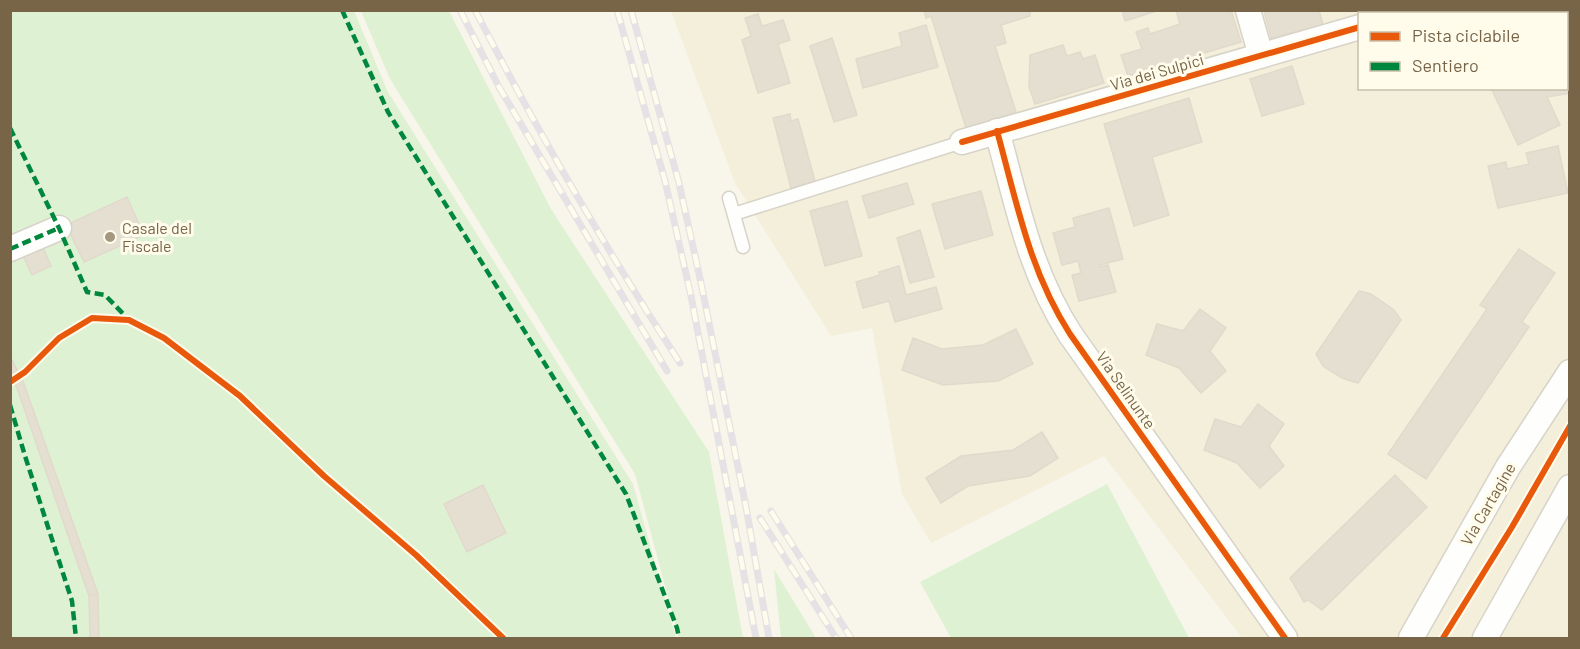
<svg xmlns="http://www.w3.org/2000/svg" width="1580" height="649" viewBox="0 0 1580 649" font-family="Barlow,sans-serif">
	<style>
		.residential { fill: #f4efda; fill-rule: evenodd }
		.green { fill: #def1d3 }
		.building { fill: #e5dfd1; stroke: #e1dacc; stroke-width: 1.5 }
		.lines { fill: none; stroke-linecap: round; stroke-linejoin: round }
		.lane-casing { stroke: #d7d3c8; stroke-width: 15 }
		.street-casing { stroke: #d7d3c8; stroke-width: 27 }
		.lane { stroke: #fefefc; stroke-width: 12 }
		.street { stroke: #fefefc; stroke-width: 24 }
		.rail-casing { stroke: #e5e2e5; stroke-width: 7 }
		.rail { stroke: #fffcec; stroke-width: 4.5; stroke-dasharray: 14; stroke-linecap: butt }
		.quiet { stroke: #00873e; stroke-width: 4.5; stroke-dasharray: 9 4.5; stroke-linecap: butt }
		.cycleway-casing { stroke: #fffcec; stroke-width: 10 }
		.cycleway { stroke: #e8590c; stroke-width: 6 }
		.poi-dot { fill: #a59780; stroke: #fffcec; stroke-width: 2 }
		.labels { text-anchor: middle; stroke-width: 6; stroke-linejoin: round; paint-order: stroke }
		.street-label { font-size: 16px; fill: #786447; stroke: #fffcec }
		.poi-label { font-size: 16px; fill: #786447; stroke: #fffcec; text-anchor: start }
	</style>
	<rect width="100%" height="100%" fill="#f8f6ea"/>
	<path class="residential" d="M671 11H1569V638H1242L1104 456 931 543 902 494 872 328 831 336 735 183ZM1360 14H1566V88H1360Z"/>
	<path class="green" d="M10 11H354L388 92 633 484 676 638H11Z
		M361 11H449L551 209 709 452 743 638H679L635 474 390 79Z
		M1107 484 1189 638H951L920 582Z
		M774 569 816 638H781Z"/>
	<path class="building" d="M924 10H1030V16L1001 25 1006 43 995 46 1016 112 966 128 931 16 926 18Z
		M1122 10H1160L1125 21Z
		M1176 10H1231L1241 42 1128 76 1121 55 1142 49 1136 32 1148 28 1150 34 1180 24Z
		M1264 10H1319L1323 25 1271 38Z
		M1448 10H1495L1496 14H1449Z
		M1520 10H1570V34L1566 33V14H1520Z
		M758 14 762 26 783 20 790 40 778 44 790 83 758 93 742 40 751 36 745 18Z
		M926 25 938 67 863 88 856 59 902 46 899 33Z
		M832 38 857 115 834 122 810 46Z
		M1063 45 1067 56 1080 52 1083 59 1095 55 1104 83 1035 104 1029 87 1030 55Z
		M1570 58V93L1547 97 1560 125 1518 145 1491 88H1566V59Z
		M1292 66 1304 104 1262 116 1250 79Z
		M1189 98 1202 142 1152 157 1169 215 1134 226 1104 124Z
		M790 114 791 121 798 119 815 181 791 188 773 118Z
		M1558 146 1568 193 1498 208 1488 166 1506 162 1507 169 1529 164 1526 153Z
		M907 183 914 204 869 218 862 196Z
		M981 191 993 235 945 249 932 204Z
		M127 197 144 235 84 262 66 225Z
		M847 201 862 256 825 266 810 211Z
		M1109 208 1123 259 1100 265 1101 267 1108 265 1116 292 1079 301 1072 275 1081 273 1078 261 1062 265 1053 233 1075 227 1073 218Z
		M920 230 934 277 910 283 897 238Z
		M39 238 51 266 32 275 19 247Z
		M1519 249 1555 273 1522 322 1529 327 1426 479 1388 454 1487 309 1480 305Z
		M899 266 906 295 936 287 942 309 895 322 889 301 863 308 856 282 880 275 879 272Z
		M1359 291 1371 294 1394 310 1401 320 1358 383 1342 378 1323 366 1316 354Z
		M1200 309 1226 328 1210 351 1226 371 1201 393 1179 368 1146 355 1157 324 1183 331Z
		M1016 329 1033 364 998 381 943 385 902 370 913 338 942 349 983 345Z
		M10 356 23 381 98 594 89 596 17 388 10 376Z
		M1258 404 1284 424 1269 446 1284 466 1260 488 1237 463 1204 450 1215 419 1241 427Z
		M1042 432 1058 458 1030 476 968 486 941 503 926 478 961 456 1013 450Z
		M1395 475 1427 507 1322 610 1308 600 1304 602 1290 578Z
		M483 485 506 533 467 552 444 504Z
		M98 594 99 638H90L89 596Z"/>
	<g class="lines">
		<g class="lane-casing">
			<path id="lane" d="M729 198 743 247
				M734 214 962 142"/>
		</g>
		<g class="street-casing">
			<path id="street" d="M1248 10 1261 56
				M1403 14 1413 10
				M997 131C1017 203 1029 270 1070 334L1285 638
				M962 142 1360 27
				M10 249 59 228
				M1411 638 1508 467 1570 372
				M1485 638 1570 487"/>
		</g>
		<use href="#lane" class="lane"/>
		<use href="#street" class="street"/>
		<g class="rail-casing">
			<path id="rail" d="M460 10 499 87 667 371
				M475 10C537 131 606 249 680 363
				M617 10 665 181 691 296 756 638
				M631 10 679 183 701 283 746 507 769 638
				M771 511 851 638
				M760 518 836 638"/>
		</g>
		<use href="#rail" class="rail"/>
		<path class="quiet" d="M342 10 388 112 626 494 677 628 679 638
			M10 128 59 228 87 292 105 295 129 320
			M10 249 59 228
			M10 405 25 456 72 601 76 638"/>
		<g class="cycleway-casing">
			<path id="cycleway" d="M997 131C1017 203 1029 270 1070 334L1285 638
				M962 142 1360 27
				M10 382 25 372 59 338 92 318 129 320 164 338 240 396 324 476 416 555 503 638
				M1443 638 1512 527 1570 426"/>
		</g>
		<use href="#cycleway" class="cycleway"/>
	</g>
	<circle class="poi-dot" cx="110" cy="237" r="6"/>
	<g class="labels">
		<g class="street-label">
			<text transform="translate(1157 72) rotate(-16)" y="6">Via dei Sulpici</text>
			<text transform="translate(1126 390) rotate(55)" y="6">Via Selinunte</text>
			<text transform="translate(1488 504) rotate(-60)" y="6">Via Cartagine</text>
		</g>
		<g class="poi-label">
			<text x="122" y="234">Casale del<tspan x="122" dy="18">Fiscale</tspan></text>
		</g>
	</g>
	<rect width="1580" height="649" fill="none" stroke="#786447" stroke-width="24"/>
	<rect x="1358" y="12" width="210" height="78" fill="#fffcec" stroke="#c9bfaa" stroke-width="1.5"/>
	<rect x="1370" y="32" width="30" height="9" fill="#e8590c" stroke="#c9bfaa" stroke-width="1.5"/>
	<text x="1412" y="42" font-size="18" fill="#786447">Pista ciclabile</text>
	<rect x="1370" y="62" width="30" height="9" fill="#00873e" stroke="#c9bfaa" stroke-width="1.5"/>
	<text x="1412" y="72" font-size="18" fill="#786447">Sentiero</text>
</svg>
